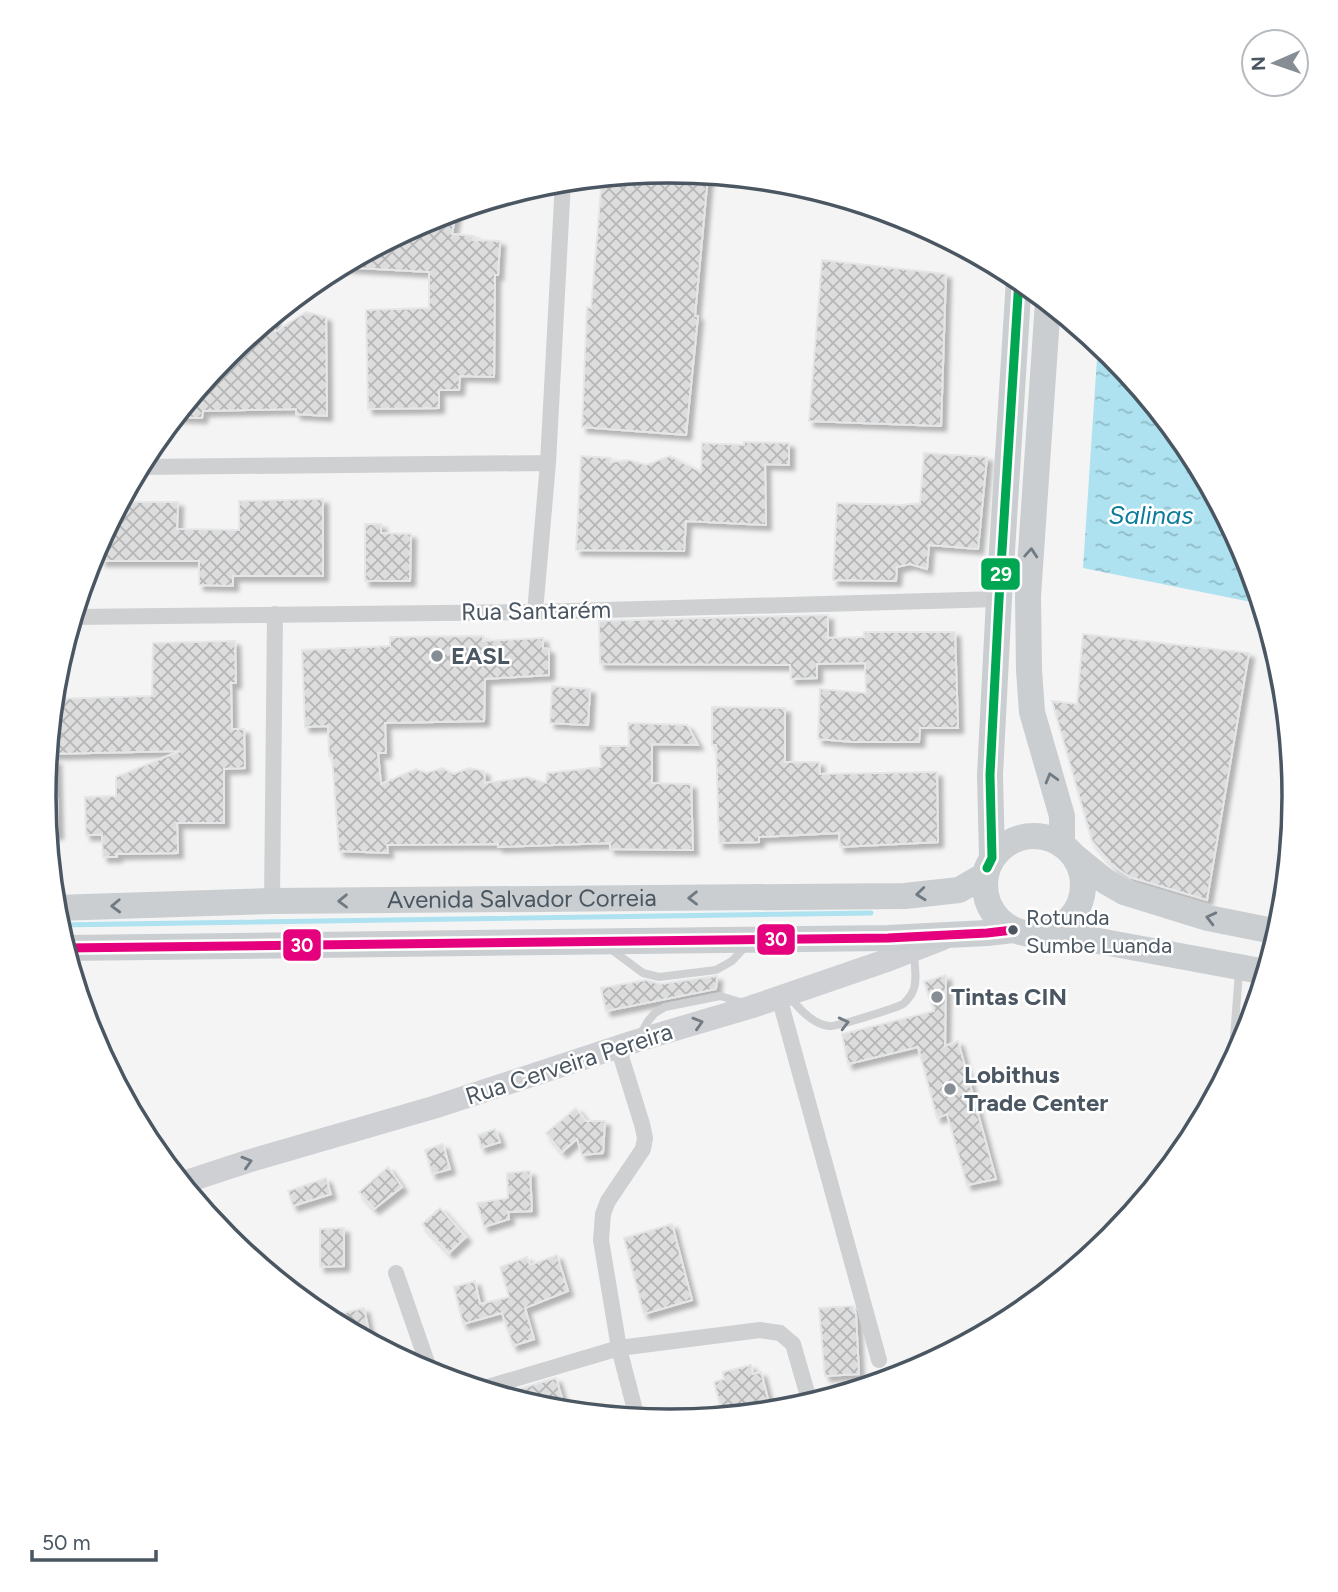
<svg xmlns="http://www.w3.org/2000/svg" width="1338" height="1592" viewBox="0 0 1338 1592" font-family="Figtree,sans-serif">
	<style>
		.water { fill: url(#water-ripples) }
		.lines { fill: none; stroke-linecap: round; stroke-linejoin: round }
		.stream { stroke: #aee2f0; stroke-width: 5 }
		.building { fill: url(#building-cross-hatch); stroke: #e5e6e7; stroke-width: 2; filter: url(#shadow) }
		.service { stroke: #ced0d2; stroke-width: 8 }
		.minor { stroke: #ced0d2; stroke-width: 16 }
		.secondary { stroke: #ced0d4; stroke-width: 23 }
		.primary { stroke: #caced1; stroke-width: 26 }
		.bus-1-casing { stroke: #fff; stroke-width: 14 }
		.bus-2-casing { stroke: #fff; stroke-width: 14 }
		.bus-1 { stroke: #00a651; stroke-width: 9 }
		.bus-2 { stroke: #e5007d; stroke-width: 9 }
		.oneway { stroke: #707a83 }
		.oneway2 { stroke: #727b84 }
		.oneway3 { stroke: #727b83 }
		.poi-dot { fill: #868d94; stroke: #fff; stroke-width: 2.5 }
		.bus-dot { fill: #4a5661; stroke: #fff; stroke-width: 2.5 }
		.labels { text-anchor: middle; stroke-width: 5; stroke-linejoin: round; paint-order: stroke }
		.bus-label { font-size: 22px; fill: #4a5661; stroke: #fff; text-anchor: start }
		.street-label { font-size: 24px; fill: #4a5661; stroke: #fff }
		.poi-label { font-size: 24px; font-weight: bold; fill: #4a5661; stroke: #fff; text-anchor: start }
		.water-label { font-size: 26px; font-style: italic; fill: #0c7c9b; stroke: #fff }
		.rim { fill: none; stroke: #4a5661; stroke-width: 3.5 }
		.line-badge { stroke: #fff; stroke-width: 2.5 }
		.badge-label { font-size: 19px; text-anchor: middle; font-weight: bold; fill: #fff }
	</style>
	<defs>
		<pattern id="water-ripples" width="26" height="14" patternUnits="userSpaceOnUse" patternTransform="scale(1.75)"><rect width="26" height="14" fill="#aee2f0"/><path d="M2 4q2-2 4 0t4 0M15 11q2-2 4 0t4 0" fill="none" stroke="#90bac6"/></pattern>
		<pattern id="building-cross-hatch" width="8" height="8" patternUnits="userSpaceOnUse" patternTransform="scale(1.75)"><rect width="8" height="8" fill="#ddddde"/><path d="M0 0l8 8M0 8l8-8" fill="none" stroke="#b5b6b7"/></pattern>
		<filter id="shadow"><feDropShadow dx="5" dy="5" stdDeviation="2" flood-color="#0004"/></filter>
	</defs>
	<rect width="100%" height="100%" fill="#f4f4f4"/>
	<path class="water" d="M1098 343 1111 354 1189 449 1247 557 1261 604 1083 568Z"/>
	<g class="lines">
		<path class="stream" d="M58 925 871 913"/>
	</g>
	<path class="building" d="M669 171 708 175 695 316H698L686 435 582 427 587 307 591 308 602 177Z
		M456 211 452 234 474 236 473 240 500 241 498 275H495L494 377 460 376 459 390H439V408L368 409 366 310 429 308V272L339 267 430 218Z
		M822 260 946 274 941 426 809 421Z
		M306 312 326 317 327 416 296 414V409L203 411 202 418 175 417 227 354 274 315 275 332Z
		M744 442 789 443V465L765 464 766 525 686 521 684 551 576 550 581 456 611 458V462L629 460 646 465 670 456 701 472 702 443 744 445Z
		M924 453 987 457 978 549 929 545 927 569 910 564 897 567 896 581 833 580 837 503 901 505 920 503Z
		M323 499V576H233V586L199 585V561H101L102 538 121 502H178L177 529 239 530V501Z
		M365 524H381V533L411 534 410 581H365Z
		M828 615V638L864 637V632H955L958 728H920L919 742H854L818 739 820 689 866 693 865 663 817 664V678L791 679 790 665 600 664 599 621Z
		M1083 634 1249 653 1207 900 1130 877 1112 865 1092 841 1052 701 1077 704Z
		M483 636V641L543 638V648L549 649V675L485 679 484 721 385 723 386 753H378L381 784 416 769 426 773 443 768 453 774 469 768 484 771 485 783 527 777 546 783 547 773 601 767 600 746H629L628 723 687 725 698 745 652 744V783L691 784 693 850 610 849V843L498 847V844L387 845 388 853 339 851 332 756H329L328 726 305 727 302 650 390 646V637Z
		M235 641 236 683H231L232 729H244L245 768 224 769V823H177L178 853 117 854V857H103L102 835H86L85 797 116 796V777L180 751 48 754 53 699 152 696 153 643Z
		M552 686 590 689 588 725 550 723Z
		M712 707 785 708V762H819L820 774 937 772 938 842 840 847 839 833 759 837V842L719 843 716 745H712Z
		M47 759 56 760 58 834H48L44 796Z
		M946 975 945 1046 958 1041 996 1179 967 1185 947 1114 937 1118 918 1047 848 1064 842 1034 934 1011 924 982Z
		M717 976 716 989 606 1011 601 988 646 980 660 984Z
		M576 1108 586 1121H605L603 1153 582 1155 577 1139 562 1152 546 1133Z
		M495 1129 500 1142 481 1148 478 1135Z
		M443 1144 450 1169 432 1174 425 1150Z
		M388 1167 402 1187 374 1209 359 1192Z
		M530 1171 532 1211 508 1212 509 1219 484 1227 477 1203 508 1198 507 1173Z
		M326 1178 331 1194 293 1206 288 1191Z
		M440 1208 466 1237 449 1253 422 1224Z
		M672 1224 692 1300 644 1314 624 1238Z
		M344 1228V1266L320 1267V1229Z
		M557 1255 568 1291 525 1308 534 1339 513 1346 502 1313 463 1324 454 1287 475 1281 480 1304 509 1297 500 1267 527 1257 530 1265Z
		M853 1306 856 1315 859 1374 825 1376 819 1308Z
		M364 1308 371 1342 340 1326 338 1314Z
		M751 1365 753 1374 761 1372 771 1411 723 1416 714 1382 724 1379 723 1372Z
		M556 1378 566 1411 547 1409 511 1398 509 1392Z"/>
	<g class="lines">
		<path class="service" d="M612 950 643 973 659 977 716 970 732 961 746 946
			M790 997C799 1009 812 1024 829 1026 836 1027 896 1008 903 1004 906 1002 912 994 913 991 918 980 914 964 914 952
			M640 1035 648 1021 655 1013 665 1007 720 996 744 1003
			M1232 1064 1239 972"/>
		<path class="minor" d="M139 467 548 463
			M535 612 548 463 563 181
			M73 617 535 612 999 599
			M272 901 275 614
			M779 997 879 1360
			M618 1047 642 1124 645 1138 643 1149 608 1201 603 1214 601 1240 619 1348 637 1418
			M396 1273 431 1374
			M481 1389 619 1348 760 1330 780 1333 793 1344 810 1403"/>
		<path class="secondary" d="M182 1183 249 1161 435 1107 636 1041 751 1007 888 960 942 939"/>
		<g class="primary">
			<path d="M1048 302 1028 596 1029 670 1032 712 1062 816V845"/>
			<circle cx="1034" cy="885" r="49"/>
			<path d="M1073 855 1105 881 1124 892 1208 918 1278 932"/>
			<path d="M987 868 992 858 990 775 999 599 1019 279"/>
			<path id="s1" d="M55 908 272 901 905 896 959 890 985 875"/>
			<path d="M1050 932 1266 972"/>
			<path d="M65 948 888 938 987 933 1013 930"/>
		</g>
		<g class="bus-1-casing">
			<path id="bus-1" d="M987 868 992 858 990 775 999 599 1019 279"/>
		</g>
		<g class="bus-2-casing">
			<path id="bus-2" d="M65 948 888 938 987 933 1013 930"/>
		</g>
		<use href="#bus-1" class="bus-1"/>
		<use href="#bus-2" class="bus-2"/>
	</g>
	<defs><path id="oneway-chevron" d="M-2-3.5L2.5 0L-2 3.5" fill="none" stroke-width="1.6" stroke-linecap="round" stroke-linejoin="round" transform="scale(1.75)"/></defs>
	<g class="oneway">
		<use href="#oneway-chevron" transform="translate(1031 553) rotate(-86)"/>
		<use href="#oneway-chevron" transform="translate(1051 778) rotate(-106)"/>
		<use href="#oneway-chevron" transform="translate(921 894) rotate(174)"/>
		<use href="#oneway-chevron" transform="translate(693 898) rotate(179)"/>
		<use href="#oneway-chevron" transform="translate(343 901) rotate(179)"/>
		<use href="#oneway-chevron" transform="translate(116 906) rotate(178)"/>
		<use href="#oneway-chevron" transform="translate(1211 918) rotate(-166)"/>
	</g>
	<g class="oneway2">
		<use href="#oneway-chevron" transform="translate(698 1023) rotate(-17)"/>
		<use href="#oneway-chevron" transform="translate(247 1162) rotate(-17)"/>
	</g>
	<use class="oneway3" href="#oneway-chevron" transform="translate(844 1023) rotate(-14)"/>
	<g class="poi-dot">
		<circle cx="437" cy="656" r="7"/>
		<circle cx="937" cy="997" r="7"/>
		<circle cx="950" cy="1089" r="7"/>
	</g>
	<circle class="bus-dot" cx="1013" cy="930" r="6"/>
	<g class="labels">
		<g class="bus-label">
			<text x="1026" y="925">Rotunda<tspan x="1026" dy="28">Sumbe Luanda</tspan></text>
		</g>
		<g class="street-label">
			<text transform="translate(536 611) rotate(-1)" y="8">Rua Santarém</text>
			<text dy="8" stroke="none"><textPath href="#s1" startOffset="467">Avenida Salvador Correia</textPath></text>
			<text transform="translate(569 1064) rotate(-18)" y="8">Rua Cerveira Pereira</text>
		</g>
		<g class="poi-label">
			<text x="451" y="664">EASL</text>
			<text x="951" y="1005">Tintas CIN</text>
			<text x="964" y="1083">Lobithus<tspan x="964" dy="28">Trade Center</tspan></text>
		</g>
		<g class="water-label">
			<text x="1151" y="524">Salinas</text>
		</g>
	</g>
	<path d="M0 0H1338V1592H0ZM56 796a613 613 0 1 1 1226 0a613 613 0 1 1-1226 0Z" fill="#fff" fill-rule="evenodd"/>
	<path class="rim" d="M56 796a613 613 0 1 1 1226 0a613 613 0 1 1-1226 0Z"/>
	<g class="line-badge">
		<rect x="980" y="557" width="41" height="34" rx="7" fill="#00a651"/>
		<rect x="756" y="923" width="40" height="33" rx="7" fill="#e5007d"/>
		<rect x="282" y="928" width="40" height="34" rx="7" fill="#e5007d"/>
	</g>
	<g class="badge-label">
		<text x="1001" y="581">29</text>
		<text x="776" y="946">30</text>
		<text x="302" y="952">30</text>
	</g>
	<g transform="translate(1275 63) rotate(268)"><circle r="33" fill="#ffffff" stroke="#b7bbc0" stroke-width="2"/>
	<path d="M0-5L12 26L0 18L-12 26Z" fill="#868d94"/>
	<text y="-10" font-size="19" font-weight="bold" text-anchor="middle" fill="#4a5661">N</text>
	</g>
	<path d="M32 1550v10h124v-10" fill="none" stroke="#4a5661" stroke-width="3.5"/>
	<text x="42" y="1550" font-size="21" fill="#4a5661" stroke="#ffffff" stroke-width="5" paint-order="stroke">50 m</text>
</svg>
